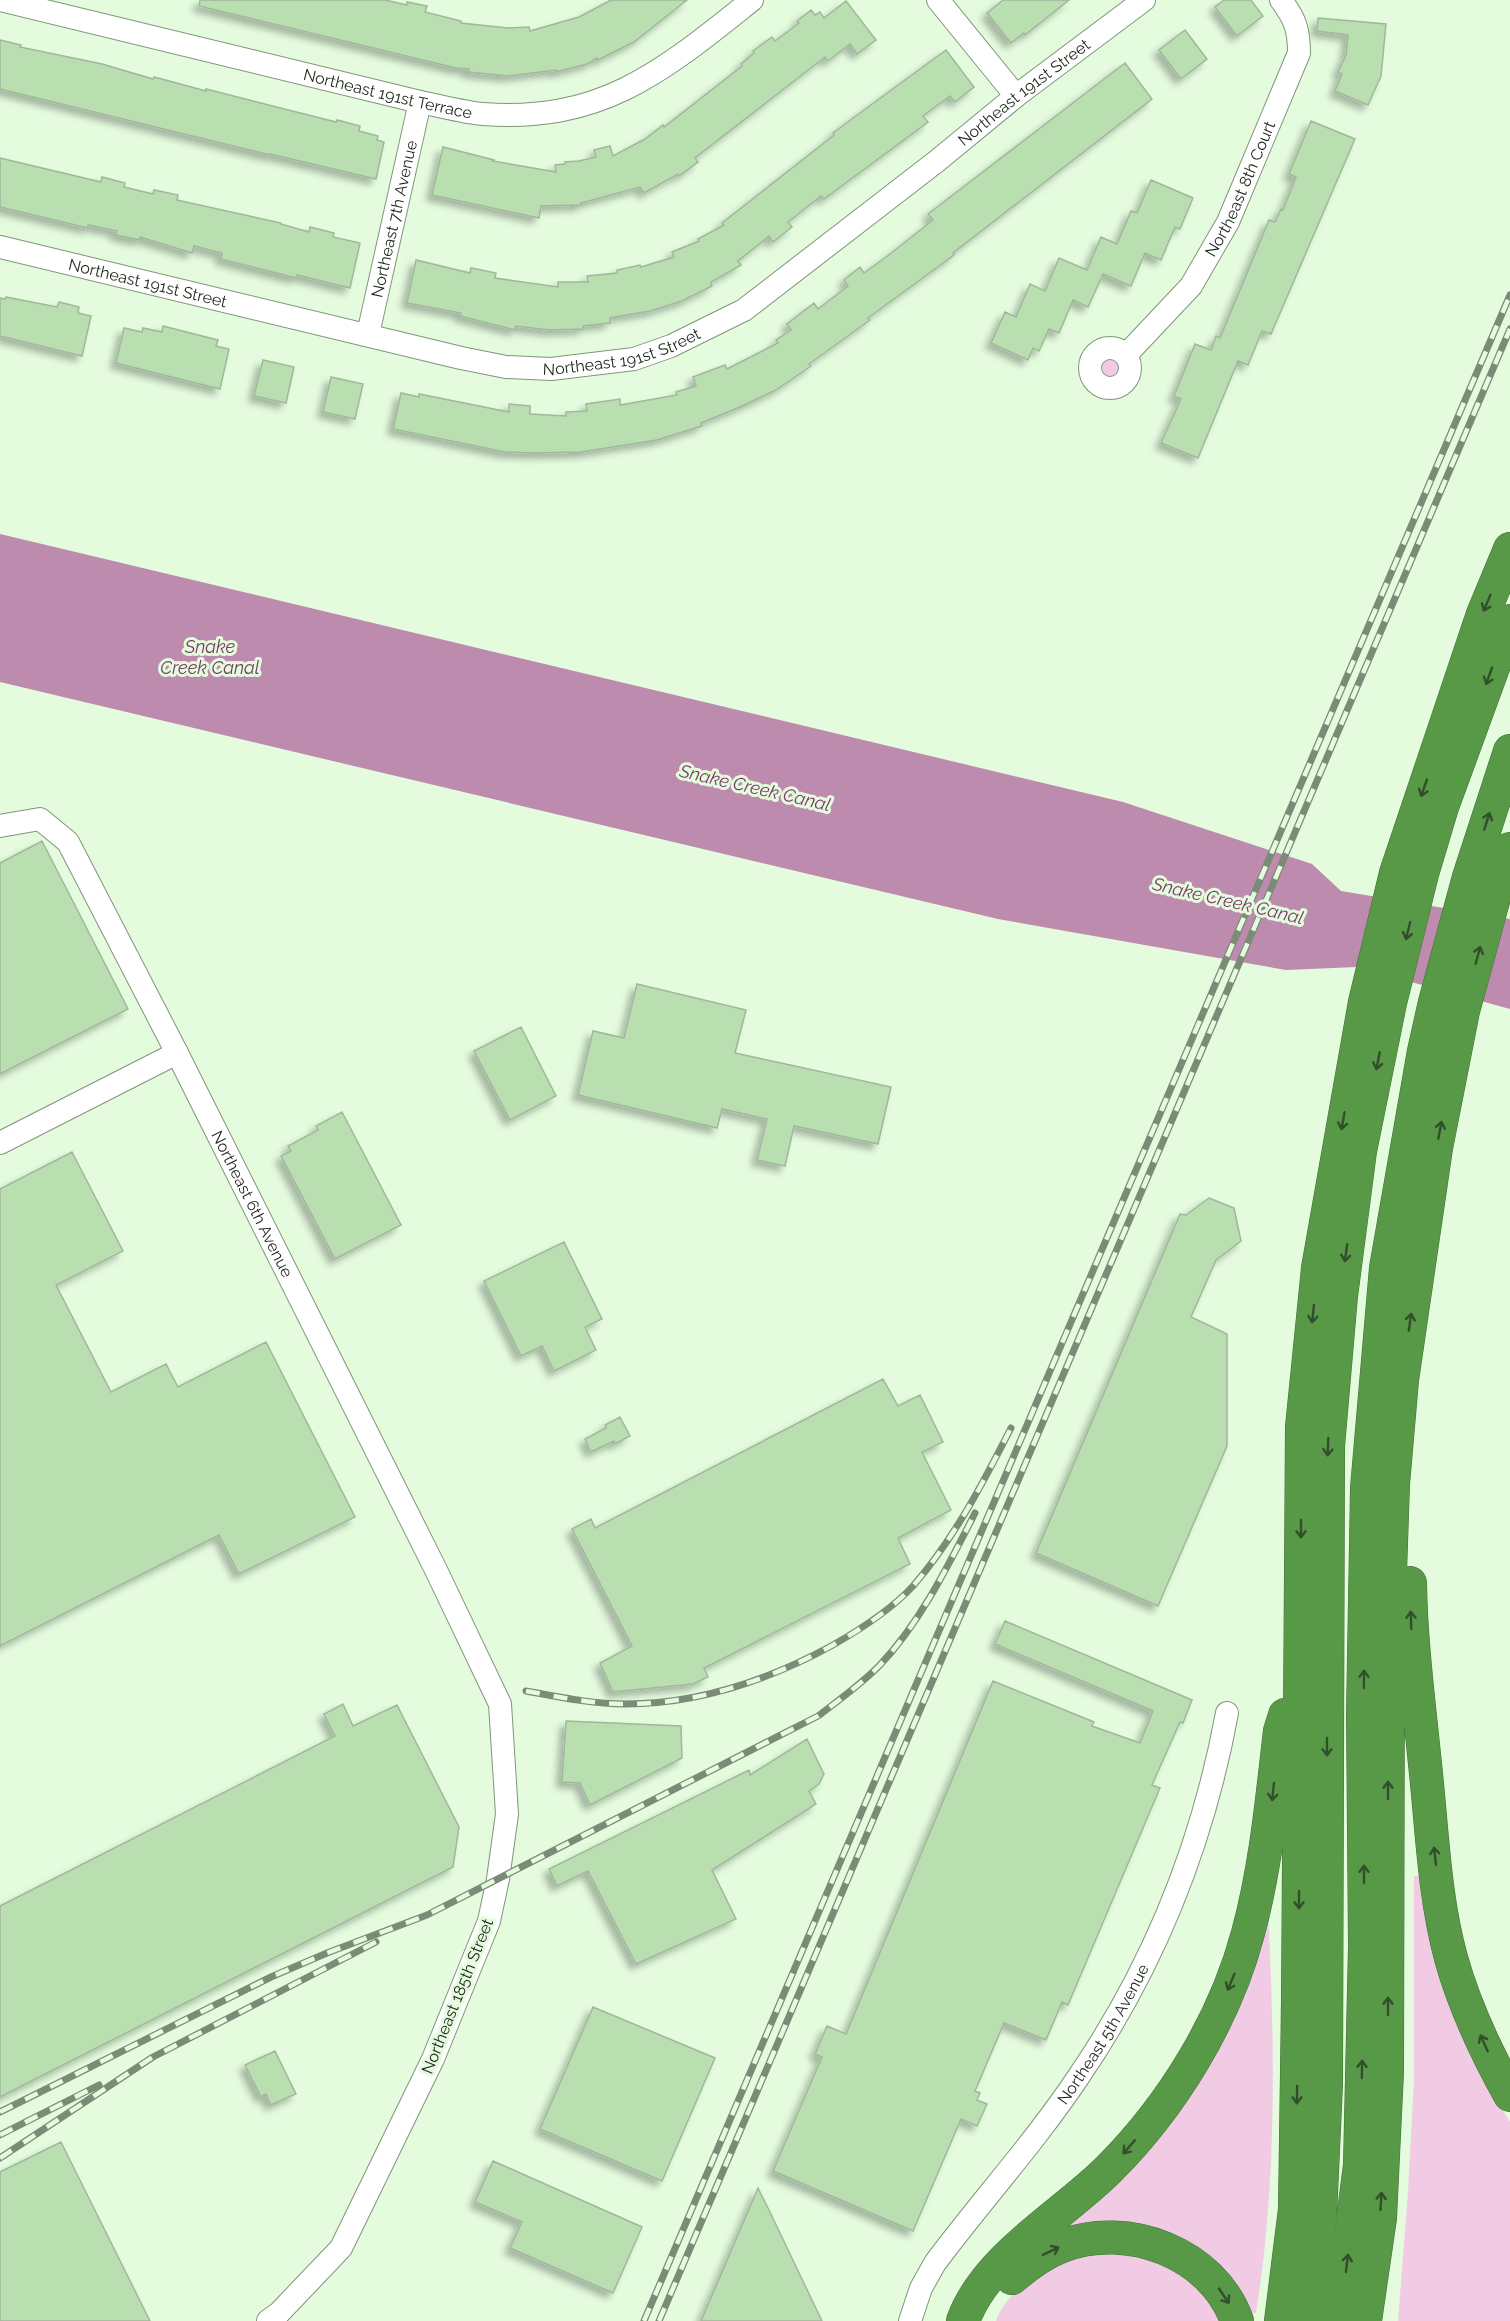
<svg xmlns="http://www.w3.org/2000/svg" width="1510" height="2321" viewBox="0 0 1510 2321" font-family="Raleway,sans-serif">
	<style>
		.green { fill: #f1cbe4 }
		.water { fill: #bd8bad }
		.building { fill: #b9deb0; stroke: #a1b79c; stroke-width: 1.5; filter: url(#shadow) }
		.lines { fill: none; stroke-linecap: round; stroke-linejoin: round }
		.minor-casing { stroke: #80957b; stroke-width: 24 }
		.highway-casing { stroke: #437038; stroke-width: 34 }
		.minor { stroke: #fff; stroke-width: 22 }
		.highway { stroke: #589948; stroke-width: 33 }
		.rail-casing { stroke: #7c8b78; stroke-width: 7 }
		.rail { stroke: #e4fbde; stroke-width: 4.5; stroke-dasharray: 14; stroke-linecap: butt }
		.oneway { stroke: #324e2b }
		.labels { text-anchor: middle; stroke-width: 6; stroke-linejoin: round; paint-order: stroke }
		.street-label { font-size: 16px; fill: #1d251b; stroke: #e4fbde }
		.water-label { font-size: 18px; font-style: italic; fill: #793b68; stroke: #e4fbde }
	</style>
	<defs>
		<filter id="shadow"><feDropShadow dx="-5.5" dy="5.5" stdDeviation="3" flood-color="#0004"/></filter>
	</defs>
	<rect width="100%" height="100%" fill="#e4fbde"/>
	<path class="green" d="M1099 367a11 11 0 1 1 22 0a11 11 0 1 1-22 0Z
		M1414 1876H1426L1502 2109 1510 2122V2321H1398L1408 2192 1414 2079Z
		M1268 1913C1275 2046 1277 2182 1256 2313H1246L1216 2271 1056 2239 1092 2199Z
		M1126 2249 1194 2278 1223 2321H996C1003 2299 1038 2265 1062 2259 1082 2254 1105 2252 1126 2249Z"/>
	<path class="water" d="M0 534 1123 802 1312 864 1341 891 1510 919V1009L1356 967 1286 970 998 919 0 682Z"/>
	<path class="building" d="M200 0H385L407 5V2L427 6 425 12 461 21V23L508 28 529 27 530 31 579 17 611 0H687L634 42 598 60 597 58 587 64 556 72V70L508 76 468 72 469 69 456 68 199 6Z
		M1003 0H1069L1025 35 1024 33 1011 43 987 13Z
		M1224 0H1251L1263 16 1237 36 1215 7Z
		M846 1 876 40 857 54 850 44 828 61 825 57 695 158 698 162 679 176 678 174 644 193 640 187 581 203V205L541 206 539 218 432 195 443 147 494 160 493 161 556 172 555 165 565 164V162L579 161 596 157 594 150 610 146 613 156 645 139 663 125 664 127 742 66 741 64 754 53 753 51 772 37 775 41 799 23 797 21 811 10 815 15 820 12 824 18Z
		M1318 18 1386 24 1381 76 1368 105 1335 91 1342 74 1338 72 1346 55 1348 35 1317 31Z
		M1185 30 1207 59 1181 79 1159 50Z
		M0 40 21 45 20 47 102 64 153 79 154 77 206 91V89L336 122 337 120 360 126 359 131 378 136 377 140 384 142 376 179 270 154V155L0 89Z
		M946 50 974 87 955 102 950 96 923 116 928 122 824 199 821 196 788 222 792 227 773 242 769 236 738 261 741 265 711 282 712 286 682 301 650 311 610 318V323L583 326V329L549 330 516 326 515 330 460 316 461 313 407 303 416 260 470 273 471 268 496 273 495 278 558 287V282H588L587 276 617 273V270L640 265 641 267 674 257 672 252 699 241 698 239 724 225 722 223 834 135 833 133 853 118Z
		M1125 63 1152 99 953 253 954 255 868 318 870 320 809 364 811 366 776 390 740 407 701 423 702 426 657 440 581 452 534 453 505 452 393 429 401 393 419 397V394L509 412V404L530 406V414L566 416V412L587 411 586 404 620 399V405L677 395 676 392 696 386 693 377 725 365 727 369 778 343 776 340 791 330 787 324 814 303 818 309 848 286 844 280 860 267 864 273 890 254 933 220 928 214Z
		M1311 121 1355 139 1271 334 1262 331 1248 365 1238 361 1198 458 1161 443 1181 399 1174 396 1195 344 1211 350 1216 336 1220 338 1269 220 1275 222 1281 209 1283 210 1296 177 1289 174Z
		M0 158 101 182 102 177 125 183 124 187 153 194 154 190 178 195 177 200 281 223V224L309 232 310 227 334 233 333 237 360 243 350 288 297 275 296 278 221 259 222 253 194 246 192 253 140 237V240L116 235 117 231 88 225V228L0 207Z
		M1151 180 1193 198 1180 229 1175 227 1161 260 1145 253 1131 286 1103 274 1088 307 1073 300 1059 333 1049 329 1039 351 1033 348 1028 360 991 343 1005 312 1016 317 1030 284 1045 291 1059 258 1087 270 1101 237 1117 244 1131 211 1137 213Z
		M6 297 57 307 59 302 79 307 78 313 91 316 82 356 0 336V298L5 299Z
		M163 326 218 340 216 346 229 349 220 389 116 363 124 328 142 332 143 328 162 332Z
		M263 360 294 367 286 403 254 396Z
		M331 377 363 384 355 419 323 412Z
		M42 841 128 1009 0 1074V863Z
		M637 984 746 1010 735 1053 891 1087 878 1144 794 1126 785 1166 757 1160 767 1119 722 1109 717 1128 578 1095 593 1031 624 1038Z
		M521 1027 556 1096 510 1120 474 1051Z
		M342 1112 401 1225 335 1259 281 1156 291 1151 288 1146 318 1130 316 1126Z
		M72 1152 123 1251 56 1285 111 1392 166 1364 178 1387 266 1342 355 1517 239 1574 219 1535 0 1646V1189Z
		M1209 1198 1234 1208 1241 1241 1216 1260 1191 1317 1227 1334V1446L1158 1606 1036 1553 1180 1214 1186 1215Z
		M564 1242 602 1319 585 1327 596 1350 554 1371 542 1346 521 1356 484 1281Z
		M883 1379 898 1406 920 1395 943 1442 922 1452 951 1510 898 1538 910 1564 704 1668 708 1677 693 1684 613 1692 600 1663 632 1646 572 1529 591 1519 595 1528Z
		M620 1417 630 1436 615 1444 614 1441 591 1452 585 1439 606 1428 605 1425Z
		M1005 1621 1192 1700 1183 1723 1180 1722 1152 1785 1160 1788 1068 2005 1062 2002 1046 2040 1004 2023 975 2091 980 2093 977 2100 987 2104 977 2126 961 2119 913 2231 773 2171 822 2057 815 2054 827 2026 846 2034 993 1681 1094 1722 1092 1726 1140 1743 1153 1711 995 1644Z
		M343 1704 353 1726 397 1705 459 1827 453 1867 0 2097V1906L335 1736 324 1714Z
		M566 1721 681 1726 682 1758 590 1805 580 1783 562 1782Z
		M807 1739 824 1774 819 1784 809 1791 816 1804 712 1870 736 1919 636 1964 588 1871 557 1886 549 1869 749 1770 750 1775Z
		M593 2007 715 2058 662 2181 540 2129Z
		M275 2051 296 2094 271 2105 266 2094 261 2097 245 2065Z
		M61 2142 150 2321H0V2172Z
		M493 2161 642 2227 613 2293 510 2248 522 2222 475 2202Z
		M758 2188 769 2210 822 2321H701Z"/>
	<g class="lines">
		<g class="minor-casing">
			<g id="minor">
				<path id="s1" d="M0 0 420 102C441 106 462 112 483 114 603 123 664 70 752 0"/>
				<path d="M938 0 1016 96"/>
				<path id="s2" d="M0 247 461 358 506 367 551 369 634 359 671 346 744 310 937 161 1016 96 1144 0"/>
				<path id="s3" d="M368 334 420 102"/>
				<circle cx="1110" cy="368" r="20"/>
				<path id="s4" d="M1126 355 1191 286 1228 222 1299 53C1299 29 1295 19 1281 0"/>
				<path id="s5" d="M0 826 40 819 68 842 177 1053 436 1570 500 1704 507 1814 498 1879 489 1921 433 2059 341 2248 279 2313 268 2321"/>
				<path d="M0 1143 177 1053"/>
				<path id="s6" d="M910 2321 921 2288 935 2263C982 2200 1035 2142 1079 2076 1154 1966 1203 1843 1227 1713"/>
			</g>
		</g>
		<g class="highway-casing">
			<path id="highway" d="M1410 1583C1411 1644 1419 1704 1425 1764 1432 1828 1434 1896 1451 1958 1464 2005 1486 2052 1510 2095
				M1012 2278C1027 2265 1043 2253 1062 2246 1128 2221 1213 2253 1237 2321
				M963 2321C986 2257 1062 2216 1109 2169 1172 2106 1225 2020 1248 1933 1266 1867 1272 1799 1280 1731L1285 1715
				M1281 2321 1295 2209 1298 2001 1302 1427 1318 1268 1365 1002 1396 873 1483 614 1510 549
				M1307 2321 1320 2216 1326 2084 1328 1446 1341 1296 1360 1151 1390 1003 1422 874 1442 807 1510 621
				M1340 2321 1360 2165 1365 1946 1363 1713 1367 1488 1386 1268 1424 1051 1435 1002 1469 877 1510 751
				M1365 2321 1380 2218 1387 2072 1388 1633 1393 1484 1402 1380 1436 1148 1463 1011 1499 879 1510 849"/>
		</g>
		<use href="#minor" class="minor"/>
		<use href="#highway" class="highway"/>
		<g class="rail-casing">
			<path id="rail" d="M526 1691C559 1697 592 1704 625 1704 699 1704 769 1680 833 1645 861 1629 891 1610 913 1586 954 1539 983 1483 1011 1428
				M0 2112 271 1977 327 1953 427 1915 818 1716C839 1700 860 1685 879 1666 920 1623 948 1566 975 1513
				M0 2135 99 2085
				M0 2158 153 2057 376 1942
				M644 2321 1510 295
				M659 2321 1510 329"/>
		</g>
		<use href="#rail" class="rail"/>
	</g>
	<defs><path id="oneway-shaft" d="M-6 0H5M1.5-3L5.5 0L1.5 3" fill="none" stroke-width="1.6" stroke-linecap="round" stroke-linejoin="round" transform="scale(1.5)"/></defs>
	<g class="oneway">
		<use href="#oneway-shaft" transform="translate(1487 603) rotate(113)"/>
		<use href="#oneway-shaft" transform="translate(1489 676) rotate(110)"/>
		<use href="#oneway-shaft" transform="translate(1424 788) rotate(109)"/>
		<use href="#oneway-shaft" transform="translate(1487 821) rotate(-72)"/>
		<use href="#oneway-shaft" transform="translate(1408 931) rotate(104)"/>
		<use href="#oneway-shaft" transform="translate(1478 955) rotate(-75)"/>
		<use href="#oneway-shaft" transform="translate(1378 1061) rotate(101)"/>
		<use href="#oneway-shaft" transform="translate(1343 1121) rotate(100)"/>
		<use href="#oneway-shaft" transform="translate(1440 1130) rotate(-79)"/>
		<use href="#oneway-shaft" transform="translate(1346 1253) rotate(98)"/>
		<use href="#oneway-shaft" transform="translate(1313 1314) rotate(96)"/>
		<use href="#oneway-shaft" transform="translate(1410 1322) rotate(-82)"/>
		<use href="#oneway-shaft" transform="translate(1328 1447) rotate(92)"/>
		<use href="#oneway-shaft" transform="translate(1301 1529) rotate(90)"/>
		<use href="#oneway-shaft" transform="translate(1411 1620) rotate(-92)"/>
		<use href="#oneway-shaft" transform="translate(1364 1679) rotate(-89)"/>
		<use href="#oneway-shaft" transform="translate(1327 1747) rotate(90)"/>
		<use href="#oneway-shaft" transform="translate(1388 1790) rotate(-90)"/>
		<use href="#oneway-shaft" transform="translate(1273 1792) rotate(96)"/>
		<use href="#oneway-shaft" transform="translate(1435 1856) rotate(-96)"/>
		<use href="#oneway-shaft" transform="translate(1364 1874) rotate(-90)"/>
		<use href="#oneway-shaft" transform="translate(1299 1900) rotate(90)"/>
		<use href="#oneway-shaft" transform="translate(1231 1982) rotate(113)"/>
		<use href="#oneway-shaft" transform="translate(1388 2006) rotate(-90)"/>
		<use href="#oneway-shaft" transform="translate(1484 2043) rotate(-114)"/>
		<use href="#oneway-shaft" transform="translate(1362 2069) rotate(-89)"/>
		<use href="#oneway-shaft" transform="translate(1297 2095) rotate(91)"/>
		<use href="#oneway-shaft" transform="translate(1129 2147) rotate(131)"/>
		<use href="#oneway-shaft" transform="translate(1381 2201) rotate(-87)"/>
		<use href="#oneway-shaft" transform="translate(1051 2251) rotate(-26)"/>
		<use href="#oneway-shaft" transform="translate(1347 2263) rotate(-83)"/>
		<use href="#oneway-shaft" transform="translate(1224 2296) rotate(56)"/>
	</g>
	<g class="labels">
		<g class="street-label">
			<text dy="6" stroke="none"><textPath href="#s2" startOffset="1124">Northeast 191st Street</textPath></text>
			<text dy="6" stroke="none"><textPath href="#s1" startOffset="399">Northeast 191st Terrace</textPath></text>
			<text dy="6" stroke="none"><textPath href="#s4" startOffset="204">Northeast 8th Court</textPath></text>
			<text dy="6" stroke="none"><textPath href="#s3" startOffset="118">Northeast 7th Avenue</textPath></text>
			<text dy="6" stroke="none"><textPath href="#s2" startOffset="152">Northeast 191st Street</textPath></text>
			<text dy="6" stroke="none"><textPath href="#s2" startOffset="638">Northeast 191st Street</textPath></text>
			<text dy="6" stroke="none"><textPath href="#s5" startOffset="483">Northeast 6th Avenue</textPath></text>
			<text transform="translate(457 1996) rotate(-68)" y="6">Northeast 185th Street</text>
			<text dy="6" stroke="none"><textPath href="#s6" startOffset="348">Northeast 5th Avenue</textPath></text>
		</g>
		<g class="water-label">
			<text x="210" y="653">Snake<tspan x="210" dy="21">Creek Canal</tspan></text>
			<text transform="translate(755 788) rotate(13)" y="6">Snake Creek Canal</text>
			<text transform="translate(1228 901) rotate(13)" y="6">Snake Creek Canal</text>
		</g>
	</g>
</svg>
